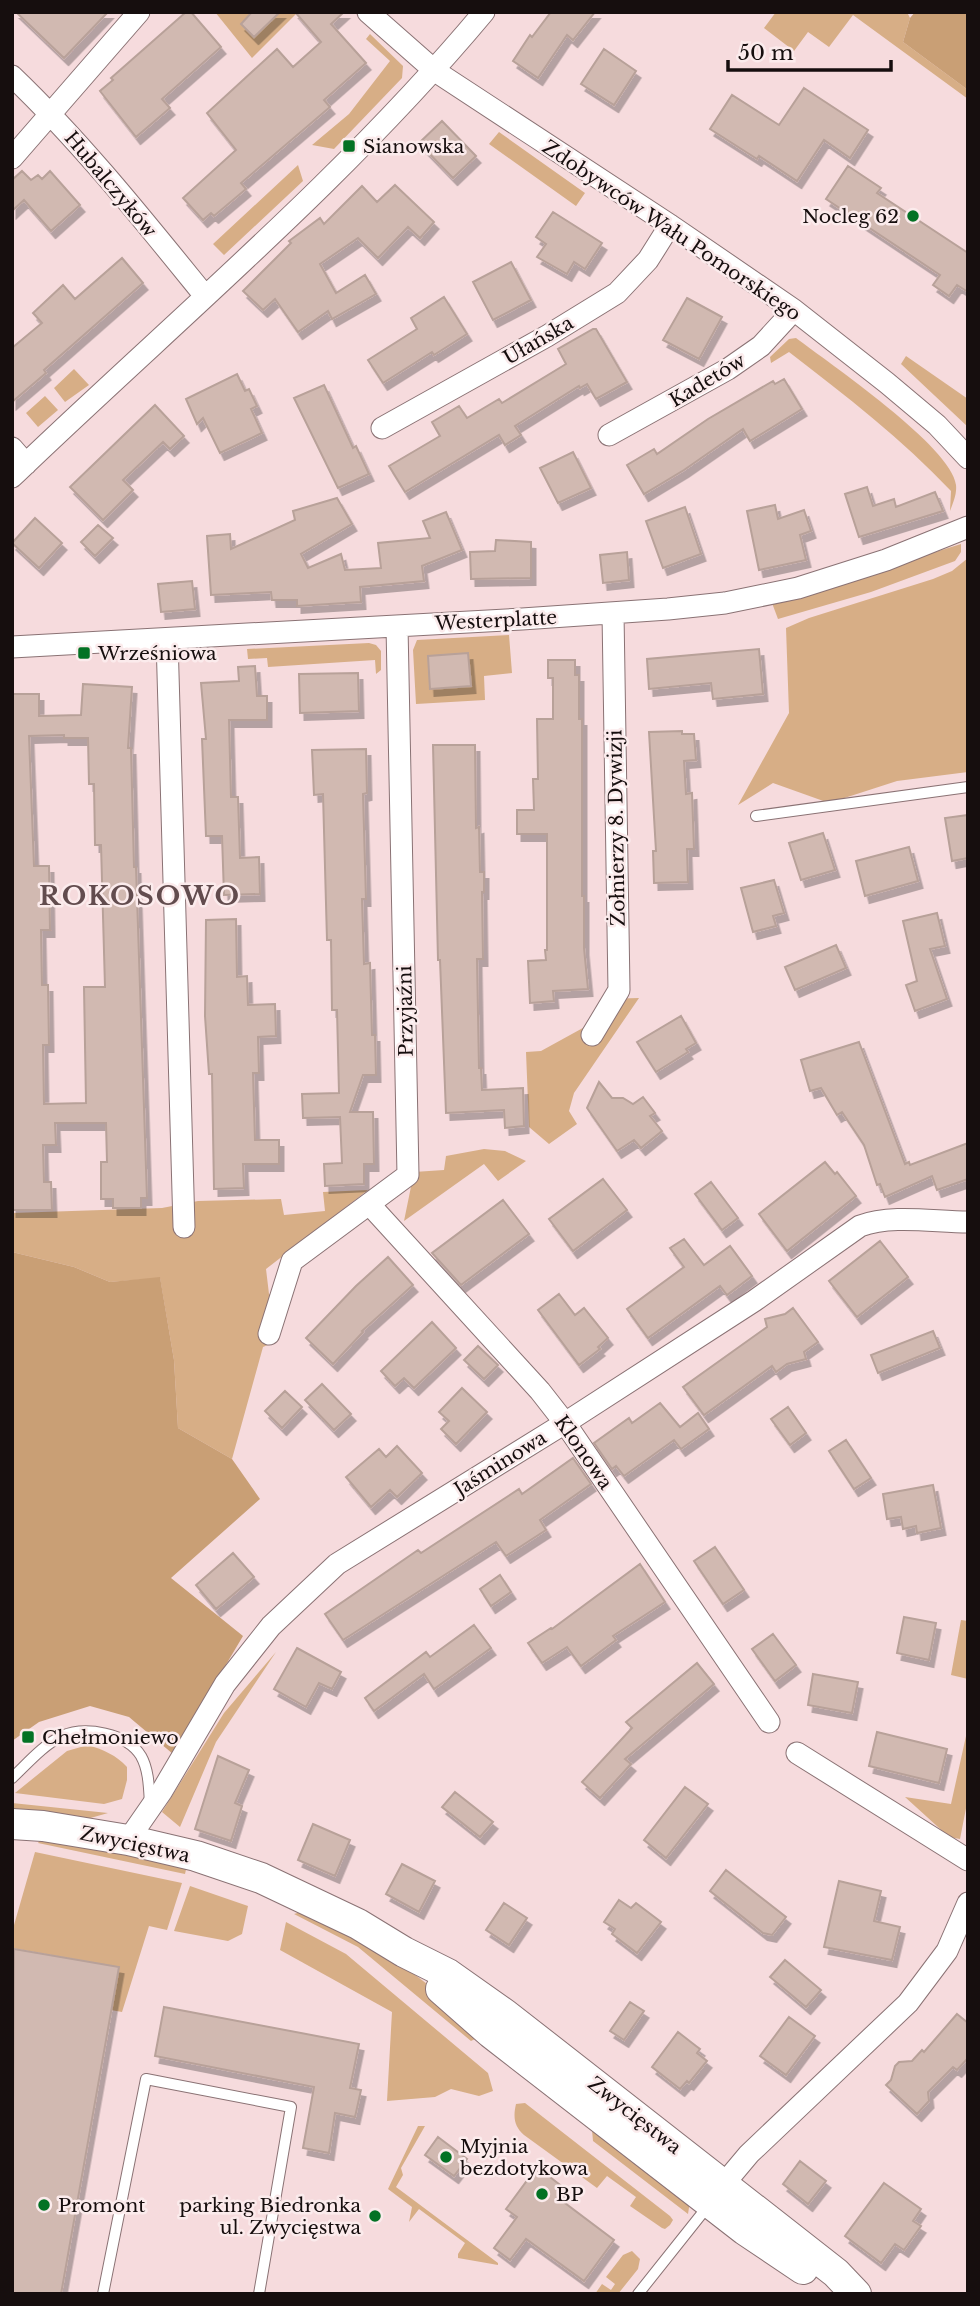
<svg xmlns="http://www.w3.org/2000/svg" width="980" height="2306" viewBox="0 0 980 2306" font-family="'Libre Baskerville',serif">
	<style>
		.green { fill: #d7ae86 }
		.forest { fill: #c99f75 }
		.building { fill: #d1b9b1; stroke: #b8a199; stroke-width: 2; fill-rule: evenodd; filter: url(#shadow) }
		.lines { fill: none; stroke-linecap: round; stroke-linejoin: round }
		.lane-casing { stroke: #8a7274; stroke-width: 12 }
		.street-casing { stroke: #8a7274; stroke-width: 23 }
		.secondary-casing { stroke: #8a7274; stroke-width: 32 }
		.lane { stroke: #fff; stroke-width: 10 }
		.street { stroke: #fff; stroke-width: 21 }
		.secondary { stroke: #fff; stroke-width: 30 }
		.poi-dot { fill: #037224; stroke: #fbebec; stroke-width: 2.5 }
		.labels { text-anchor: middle; stroke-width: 5; stroke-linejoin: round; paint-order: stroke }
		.poi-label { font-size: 19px; fill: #160e0e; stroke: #fbebec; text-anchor: start }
		.street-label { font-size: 19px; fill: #160e0e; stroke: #fbebec }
		.district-label { font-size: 26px; font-weight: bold; letter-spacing: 2px; fill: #624c4e; stroke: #fbebec }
	</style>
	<defs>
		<filter id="shadow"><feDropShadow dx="4.5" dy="7" stdDeviation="0" flood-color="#0004"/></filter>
	</defs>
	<rect width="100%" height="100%" fill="#f6dbdd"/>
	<path class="green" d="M215 12H298L252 58Z
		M776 12H907L910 18 903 42 968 90V99L853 15 829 47 808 32 794 51 764 28Z
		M370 34 403 66 402 78 334 149 312 145 349 114 390 61 366 39Z
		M499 132 585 193 576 206 489 144Z
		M298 165 303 181 224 255 213 244Z
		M796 338C829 363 952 447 956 485 957 494 953 503 950 511L951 491C902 439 846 396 789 352L771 363 770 357 789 339Z
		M906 356 968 399V427L901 364Z
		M74 369 89 385 65 402 54 388Z
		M45 396 58 410 38 427 26 413Z
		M961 544V552L955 561 871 592 778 619 772 603Z
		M968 558V772L897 781 829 803 773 783 738 805 789 713 786 628 809 618 933 579 952 571Z
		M509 635 512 673 484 676 485 700 416 704 413 650 417 640Z
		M369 643 376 645 381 651V670L376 674 375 660 268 667 267 658 248 659 247 649Z
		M639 998 574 1093 569 1111 577 1124 549 1144 529 1127 526 1052 541 1051 601 1018 602 999Z
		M484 1149 505 1151 526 1161 498 1181 484 1164 404 1221 414 1172 444 1170 446 1156Z
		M368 1190 266 1269 269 1294 289 1307 277 1341 263 1347 232 1459 178 1428 174 1360 160 1278 110 1282 74 1267 12 1252V1213L162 1208 198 1201 281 1199 284 1215 325 1211 323 1192Z
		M961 1620 968 1621V1679L951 1675Z
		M276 1652 216 1742 180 1827 162 1812 224 1713Z
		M968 1727V1798L960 1839 949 1837 905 1797 951 1804Z
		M88 1745C104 1750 116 1755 127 1767V1780L122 1799 104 1804 15 1793 67 1751Z
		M12 1803 108 1813 87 1819 12 1811Z
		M41 1839 187 1865 185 1874 38 1843Z
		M35 1852 182 1883 167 1930 149 1926 122 2012 111 2010 119 1967 12 1948V1932Z
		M190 1886 248 1906 242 1934 228 1941 174 1931Z
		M304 1911C367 1945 437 1976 477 2038L471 2041 358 1947 294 1914Z
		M286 1922 346 1954 488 2073 493 2091 479 2096 451 2089 435 2097 387 2101 392 2012 280 1950Z
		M525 2103 670 2216 673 2220 670 2225 665 2229 662 2228 630 2206 636 2197 607 2176 597 2188 524 2135C514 2126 513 2117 516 2104Z
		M418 2126H425L401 2168 403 2175 396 2187 498 2263V2265L458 2258V2254L465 2243 419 2209 409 2222 412 2207 388 2189Z
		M592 2130 619 2146 690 2201 688 2214 593 2141Z
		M632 2251 640 2259 638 2269 618 2294H595L602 2284 611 2290 615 2284 606 2277 623 2255Z"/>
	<path class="forest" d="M915 12H968V90L903 42 910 18Z
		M12 1252 74 1267 110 1282 160 1277 174 1360 178 1428 232 1459 260 1499 171 1578 243 1636 173 1754 129 1717 90 1706 39 1722 12 1741Z"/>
	<path class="building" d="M16 12H108L64 58Z
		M186 12H191L221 47 162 99 170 108 136 137 100 91 113 80 111 78Z
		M252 12H280L254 37 241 24Z
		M295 12H344L331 24 366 63 324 100 330 107 241 183 246 189 214 216 211 213 203 220 183 198 236 150 207 113 277 49 293 67 321 42Z
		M551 12H595L573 40 567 35 538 78 513 61 530 35 532 37Z
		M604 49 636 71 614 105 581 84Z
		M804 88 868 130 850 158 824 140 797 181 759 156 757 159 710 129 732 95 779 125Z
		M442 121 476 156 453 178 419 143Z
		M848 166 881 188 877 193 968 253V292L957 285 949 296 933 285 940 275 826 199Z
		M22 171 31 180 38 175 42 179 50 171 80 205 51 231 24 200 12 211V180Z
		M395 185 434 222 420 238 408 227 378 258 358 238 320 264 336 293 365 275 376 294 332 319 328 311 298 332 275 299 263 310 243 291 291 243 289 241 320 218 324 224 362 186 377 202Z
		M553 212 602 243 585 269 574 262 567 274 537 257 546 244 536 237Z
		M122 258 143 283 44 370 46 373 12 402V348L42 323 33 313 63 285 75 299Z
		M511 262 531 300 493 320 473 282Z
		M444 297 467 334 434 355 432 352 383 383 368 360 417 329 411 318Z
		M687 298 722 317 699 359 663 340Z
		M593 329H596L627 382 596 399 587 384 580 388 579 386 515 426 521 435 505 445 499 435 405 492 389 466 440 436 432 422 459 406 467 418 499 399 502 403 566 364 558 349Z
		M237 374 245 391 249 389 257 406 251 409 262 433 220 453 203 418 197 424 186 399Z
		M784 379 802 409 750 441 743 429 684 470 644 494 627 465 654 449 657 454 708 419 773 381 775 384Z
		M324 385 353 448 356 446 369 474 338 488 294 398Z
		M155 405 184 436 170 449 163 442 123 480 133 490 103 520 70 487Z
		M573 452 591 488 558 503 540 468Z
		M867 487 873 506 894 499 896 507 935 492 943 511 859 537 845 494Z
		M337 498 352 524 301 554 308 568 341 554 345 570 381 568 378 543 430 538 423 521 446 512 462 550 422 566 424 581 360 587 361 602 297 606V600H272L271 592 211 595 207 536 230 534 231 549 295 520 293 511Z
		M775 505 778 519 804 510 811 531 800 535 806 560 759 570 747 511Z
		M685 507 701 554 663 568 646 521Z
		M35 518 62 543 39 568 12 543Z
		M98 525 113 538 95 556 81 542Z
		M496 540 531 542V578L471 579 470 552 495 551Z
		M627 552 629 580 603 583 600 555Z
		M192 581 195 609 161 612 158 584Z
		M759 649 763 694 713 699 711 683 649 689 647 659Z
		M468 653 471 686 430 689 428 656Z
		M548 660H575V675H579V719H582V896H584V948L588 989 553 991 554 1001 530 1003 528 961 546 960 545 950H547V834H517V810H534L533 779H538L537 719H553V678H548Z
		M255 666 257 696H267V720H229L231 797H238L240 858 259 857 260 894 224 895 222 836H206L202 739H206L201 683 239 681 238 667Z
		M358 673 359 711 300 713 299 674Z
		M83 684 132 687 128 748H131L134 867H136L147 1198H141V1208H113V1199H101V1162H107L106 1123H55L56 1145H43L44 1182H51L52 1210H12V694H39V716L81 715ZM64 735V738H88L89 784H94L95 845H101L105 987H84L86 1103 44 1104 43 1045H49L48 985H42L41 930H50L49 866H34L29 736Z
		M682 731V734H694L696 760 684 761 686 794 692 793 694 849H687L688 882 654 883 653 851H656L649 732Z
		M433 745H475L476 828 479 827 480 872H484V892H482L483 959H477L479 1068H481L482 1090 523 1088 524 1126 505 1128 504 1110 446 1113 440 960H438Z
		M366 749 367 793 363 794 366 899H362L364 964 370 963 372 1035H375L376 1075H363L350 1112H373L374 1164H364V1184L325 1186 324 1164 342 1163 340 1117 303 1118 302 1094 339 1093 337 1010H332L331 940H327L323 794 314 795 312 750Z
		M968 815V858L952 861 945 818Z
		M823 833 835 870 801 880 789 843Z
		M909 847 918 881 865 896 856 861Z
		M774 880 784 913 773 916 776 926 753 932 741 888Z
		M937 913 945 946 930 949 947 999 915 1011 906 985 917 981 903 921Z
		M236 919 237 977 247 976 248 1005 275 1004 276 1036 258 1037 259 1073H253L255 1140H279V1164H243L244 1188 214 1189 212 1074H209L205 1016 206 920Z
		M836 945 846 968 795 990 785 967Z
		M681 1016 696 1043 686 1049 688 1052 656 1072 637 1042Z
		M859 1042 905 1164 909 1162 910 1165 968 1143V1179L937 1190 932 1176 885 1197 880 1184 877 1185 864 1145 842 1112 837 1115 821 1088 810 1091 801 1060Z
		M599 1082 612 1098H623L633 1104 643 1097 655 1113 650 1116 662 1131 641 1148 634 1140 617 1151 587 1108Z
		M825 1162 835 1174 837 1172 856 1196 787 1251 759 1214Z
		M603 1179 627 1210 573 1251 549 1219Z
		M711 1182 738 1218 722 1230 695 1194Z
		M503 1200 529 1234 461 1285 432 1253Z
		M684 1239 704 1265 730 1246 752 1276 727 1295 720 1286 648 1338 627 1309 684 1267 670 1248Z
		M880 1241 908 1277 857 1317 829 1281Z
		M388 1257 413 1285 362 1331 363 1332 333 1364 306 1338 356 1286Z
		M559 1294 575 1315 584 1308 608 1338 598 1347 600 1349 579 1365 538 1310Z
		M793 1308 818 1342 804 1352 806 1359 787 1364 776 1372 772 1366 704 1415 683 1387 767 1327 765 1319 785 1314Z
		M432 1322 456 1348 414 1388 404 1378 395 1386 381 1371Z
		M933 1331 940 1348 878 1373 871 1355Z
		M478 1346 498 1365 484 1379 464 1360Z
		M322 1384 351 1414 334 1430 305 1400Z
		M462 1388 487 1412 456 1444 441 1429 449 1421 439 1412Z
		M285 1391 302 1407 282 1428 265 1411Z
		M660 1403 680 1427 698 1413 709 1429 681 1449 674 1440 624 1476 616 1466 612 1469 594 1443 629 1418 632 1423Z
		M788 1407 806 1433 790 1445 771 1419Z
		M846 1440 871 1478 854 1489 829 1451Z
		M397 1446 422 1473 397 1497 390 1490 371 1507 346 1477 379 1449 386 1457Z
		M573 1458 591 1484 540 1520 546 1530 506 1556 496 1542 343 1640 325 1614 418 1550 421 1553 519 1489 522 1494Z
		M933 1485 941 1528 917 1533 916 1526 903 1529 901 1517 887 1519 883 1494Z
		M715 1547 744 1590 723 1604 694 1561Z
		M233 1553 254 1577 216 1609 196 1585Z
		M640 1564 665 1602 613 1636 616 1640 581 1666 567 1647 542 1663 528 1643 551 1628 552 1629Z
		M500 1575 511 1592 491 1606 480 1589Z
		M904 1617 936 1623 929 1660 897 1653Z
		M474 1625 491 1648 434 1689 424 1674 374 1711 365 1698 426 1652 430 1657Z
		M773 1634 796 1665 775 1681 752 1649Z
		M297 1648 341 1672 332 1689 319 1683 306 1707 274 1689Z
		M697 1663 714 1684 625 1759 631 1764 600 1798 582 1782 632 1728 626 1722Z
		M813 1674 858 1682 852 1713 808 1705Z
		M877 1732 947 1749 939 1783 869 1766Z
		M218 1756 249 1770 235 1803 242 1806 231 1841 195 1829Z
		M685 1787 708 1804 666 1858 644 1840Z
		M455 1792 493 1822 480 1837 442 1807Z
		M313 1824 350 1840 335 1876 298 1860Z
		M402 1864 435 1881 419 1912 386 1894Z
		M726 1870 786 1917 772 1935 763 1933 710 1891Z
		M839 1881 881 1891 874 1921 900 1927 892 1960 824 1947Z
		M619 1900 631 1908 636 1903 661 1922 637 1953 612 1934 615 1929 604 1922Z
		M504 1903 527 1918 509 1945 486 1930Z
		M14 1949 119 1967 61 2294H12Z
		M785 1960 821 1990 806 2007 770 1977Z
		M630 2002 644 2011 624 2040 610 2031Z
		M164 2007 359 2044 350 2088 361 2090 355 2117 335 2113 329 2153 303 2148 314 2087 155 2056Z
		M957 2014 968 2023V2058L957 2070 953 2067 928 2092 929 2101 917 2114 886 2085 891 2080 895 2066 899 2062 912 2061 922 2050 924 2052Z
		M789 2017 815 2036 786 2075 760 2056Z
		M678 2032 696 2046 700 2049 697 2053 707 2061 689 2083 687 2081 680 2089 652 2067Z
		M438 2137 467 2159 454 2176 425 2155Z
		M800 2161 826 2181 808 2204 783 2184Z
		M537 2167 564 2188 557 2197 614 2240 584 2281 526 2239 510 2260 494 2248 517 2217 506 2209Z
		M884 2183 921 2209 913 2221 921 2226 904 2250 895 2244 881 2263 845 2236Z"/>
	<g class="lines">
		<g class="lane-casing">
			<path id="lane" d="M756 816 968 787
				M12 1778C27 1764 43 1745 62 1736 85 1726 127 1733 141 1756 149 1770 149 1789 150 1804
				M103 2294 146 2079 291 2107 259 2294
				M638 2294 708 2206"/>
		</g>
		<g class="street-casing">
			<path id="street" d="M368 12 435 71 670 225 794 310 887 383 937 425 968 458
				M12 76C83 144 144 221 205 296
				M12 158 139 12
				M382 428 547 336 617 293 648 260 670 225
				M609 435 728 369 761 346 794 310
				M12 448 26 464
				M12 477C171 324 342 182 484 12
				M167 639 184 1227
				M12 647 522 619 668 609 725 603 798 588 886 560 968 527
				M592 1035 619 990 613 613
				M370 1205 540 1391 565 1423 769 1722
				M269 1334 292 1261 408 1175 397 626
				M797 1753 968 1860
				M128 1840 162 1791 225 1684 271 1626 337 1564 565 1423 754 1301 860 1226C892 1214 934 1222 968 1222
				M723 2185 749 2154 908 2003 947 1951 968 1903"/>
		</g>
		<g class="secondary-casing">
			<path id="secondary" d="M12 1824 43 1826 128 1840 196 1856 261 1878 358 1924 404 1952 448 1974 506 2015 836 2273 856 2294
				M441 1989 491 2033 745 2230 803 2269"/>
		</g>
		<use href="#lane" class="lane"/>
		<use href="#street" class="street"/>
		<use href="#secondary" class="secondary"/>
	</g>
	<g class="poi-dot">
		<rect x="342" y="139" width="14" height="14" rx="3.5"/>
		<circle cx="913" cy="216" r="7"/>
		<rect x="77" y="646" width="14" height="14" rx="3.5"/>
		<rect x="21" y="1730" width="14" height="14" rx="3.5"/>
		<circle cx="446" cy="2157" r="7"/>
		<circle cx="542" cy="2194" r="7"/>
		<circle cx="44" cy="2205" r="7"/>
		<circle cx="375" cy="2216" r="7"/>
	</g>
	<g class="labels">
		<g class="poi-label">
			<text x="363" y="153">Sianowska</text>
			<text x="899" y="223" text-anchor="end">Nocleg 62</text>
			<text x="98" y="660">Wrześniowa</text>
			<text x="42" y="1744">Chełmoniewo</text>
			<text x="460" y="2153">Myjnia<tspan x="460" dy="22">bezdotykowa</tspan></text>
			<text x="556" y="2201">BP</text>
			<text x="58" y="2212">Promont</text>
			<text x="361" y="2212" text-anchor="end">parking Biedronka<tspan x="361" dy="22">ul. Zwycięstwa</tspan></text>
		</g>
		<g class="street-label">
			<text transform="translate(111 184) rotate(50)" y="7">Hubalczyków</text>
			<text transform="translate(672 230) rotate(34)" y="7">Zdobywców Wału Pomorskiego</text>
			<text transform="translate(538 340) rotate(-30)" y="7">Ułańska</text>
			<text transform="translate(707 380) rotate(-31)" y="7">Kadetów</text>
			<text transform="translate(496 620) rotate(-3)" y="7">Westerplatte</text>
			<text transform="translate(616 828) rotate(-91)" y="7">Żołnierzy 8. Dywizji</text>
			<text transform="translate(405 1011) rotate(-91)" y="7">Przyjaźni</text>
			<text transform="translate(584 1452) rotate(55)" y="7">Klonowa</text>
			<text transform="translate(500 1463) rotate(-32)" y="7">Jaśminowa</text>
			<text transform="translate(135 1844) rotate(12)" y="7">Zwycięstwa</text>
			<text transform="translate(635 2115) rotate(38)" y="7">Zwycięstwa</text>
		</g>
		<g class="district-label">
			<text x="140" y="905">ROKOSOWO</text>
		</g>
	</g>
	<rect width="980" height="2306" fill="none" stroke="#160e0e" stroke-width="28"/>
	<path d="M728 60v10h163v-10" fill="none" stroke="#160e0e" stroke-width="3.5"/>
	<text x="738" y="60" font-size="21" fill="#160e0e" stroke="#fbebec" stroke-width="5" paint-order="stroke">50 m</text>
</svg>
